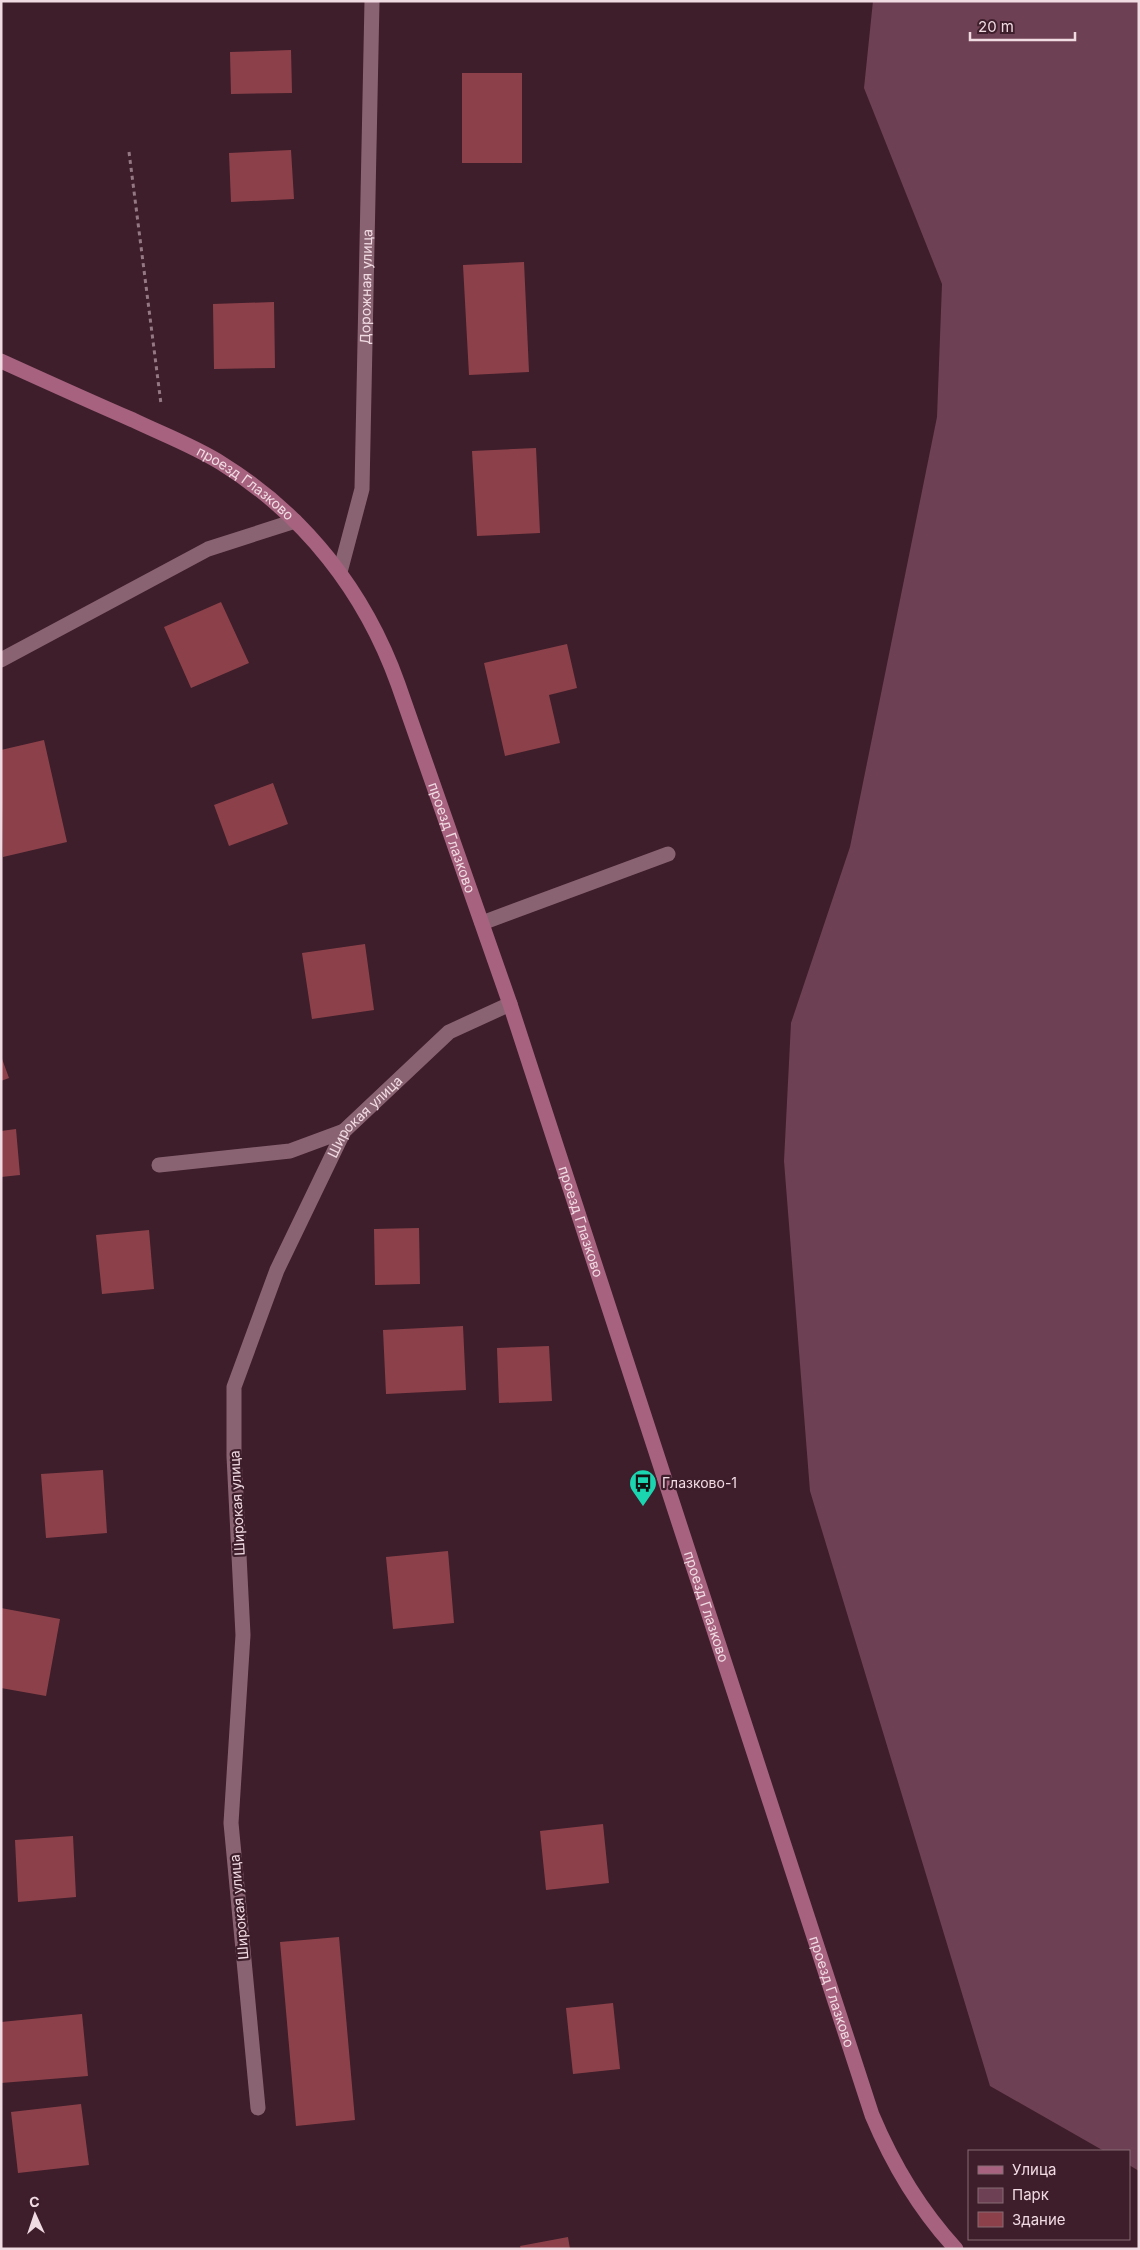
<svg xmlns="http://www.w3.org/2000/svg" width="1140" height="2250" viewBox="0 0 1140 2250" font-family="Inter,sans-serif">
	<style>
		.green { fill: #6e4053 }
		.building { fill: #8c414a }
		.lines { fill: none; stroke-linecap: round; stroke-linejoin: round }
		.path { stroke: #947984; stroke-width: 3; stroke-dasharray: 4 4; stroke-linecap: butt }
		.service { stroke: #8a6372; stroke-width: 15 }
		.minor { stroke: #8a6372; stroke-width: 15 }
		.secondary { stroke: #a6627f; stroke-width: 15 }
		.labels { text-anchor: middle; stroke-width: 4.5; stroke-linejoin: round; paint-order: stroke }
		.street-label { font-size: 14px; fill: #f1dbe3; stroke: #3e1e2b }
		.poi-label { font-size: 14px; fill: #f1dbe3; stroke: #3e1e2b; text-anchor: start }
	</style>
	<rect width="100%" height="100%" fill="#3e1e2b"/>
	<path class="green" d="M873 1H1139V2171L1129 2165V2151H1104L990 2086 810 1491 784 1161 791 1023 850 847 937 417 942 284 864 88Z"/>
	<path class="building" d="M291 50 292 93 231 94 230 52Z
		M462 73H522V163H462Z
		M291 150 294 199 231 202 229 153Z
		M524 262 529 372 469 375 463 265Z
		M274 302 275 368 214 369 213 304Z
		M536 448 540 533 477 536 472 451Z
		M221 602 249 663 191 688 164 627Z
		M567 644 577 688 549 695 560 743 505 756 484 663Z
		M44 740 67 842 3 857 1 750Z
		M273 783 288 824 229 846 214 805Z
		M365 944 374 1010 312 1019 302 953Z
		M1 1056 9 1078 1 1081Z
		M16 1129 20 1175 1 1177V1131Z
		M419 1228 420 1284 375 1285 374 1229Z
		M149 1230 154 1289 102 1294 96 1235Z
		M463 1326 466 1390 386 1394 383 1330Z
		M549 1346 552 1401 499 1403 497 1348Z
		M103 1470 107 1533 46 1538 41 1474Z
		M448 1551 454 1623 393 1629 386 1557Z
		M1 1608 60 1619 46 1696 1 1688Z
		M603 1824 609 1883 546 1890 540 1831Z
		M73 1836 76 1897 18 1902 15 1840Z
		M339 1937 355 2120 296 2126 280 1942Z
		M613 2003 620 2069 573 2074 566 2008Z
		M82 2014 88 2076 1 2083V2022Z
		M81 2104 89 2165 18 2173 11 2112Z
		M568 2237 570 2249H521L520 2246Z"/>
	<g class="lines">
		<path class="path" d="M129 152 161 404"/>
		<path class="service" d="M482 923 668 854
			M159 1165 290 1151 344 1131"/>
		<g class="minor">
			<path id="s1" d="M340 572 362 489 372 1"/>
			<path d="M1 660 208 549 295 521"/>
			<path id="s2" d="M258 2108 231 1823 243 1635 234 1456V1387L277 1270 344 1131 449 1032 510 1004"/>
		</g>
		<path class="secondary" id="s3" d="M1 361C45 381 89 401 133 420 162 434 194 446 221 463 305 515 365 592 398 684L510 1004 872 2115C893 2165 919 2209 956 2249"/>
	</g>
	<defs>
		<g id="bus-pin" transform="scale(1.4375)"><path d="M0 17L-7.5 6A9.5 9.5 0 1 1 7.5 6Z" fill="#1bd5b1" stroke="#3e1e2b"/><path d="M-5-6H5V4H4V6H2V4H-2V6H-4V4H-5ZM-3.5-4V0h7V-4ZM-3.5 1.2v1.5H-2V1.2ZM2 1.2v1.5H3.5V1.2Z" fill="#111"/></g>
	</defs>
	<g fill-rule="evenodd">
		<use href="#bus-pin" x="643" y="1483"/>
	</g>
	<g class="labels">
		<g class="street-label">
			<text dy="5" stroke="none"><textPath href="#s1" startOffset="288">Дорожная улица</textPath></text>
			<text dy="5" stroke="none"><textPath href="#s3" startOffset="274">проезд Глазково</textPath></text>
			<text dy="5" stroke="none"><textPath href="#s3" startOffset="694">проезд Глазково</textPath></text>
			<text dy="5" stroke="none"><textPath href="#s2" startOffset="1026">Широкая улица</textPath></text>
			<text dy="5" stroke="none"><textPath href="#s3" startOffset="1099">проезд Глазково</textPath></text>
			<text transform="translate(237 1503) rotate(-93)" y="5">Широкая улица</text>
			<text dy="5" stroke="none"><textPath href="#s3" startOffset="1504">проезд Глазково</textPath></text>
			<text transform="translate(239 1907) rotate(-95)" y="5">Широкая улица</text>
			<text dy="5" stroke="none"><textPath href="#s3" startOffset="1909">проезд Глазково</textPath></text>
		</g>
		<g class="poi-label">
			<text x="662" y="1488">Глазково-1</text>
		</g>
	</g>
	<rect width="1140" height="2250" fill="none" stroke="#f1dbe3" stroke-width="5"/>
	<rect x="968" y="2150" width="162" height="90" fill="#3e1e2b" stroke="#866a75"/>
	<rect x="978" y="2166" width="25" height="8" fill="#a6627f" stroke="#866a75"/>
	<text x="1012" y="2175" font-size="15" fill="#f1dbe3">Улица</text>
	<rect x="978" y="2188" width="25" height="15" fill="#6e4053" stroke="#866a75"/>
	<text x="1012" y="2200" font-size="15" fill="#f1dbe3">Парк</text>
	<rect x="978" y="2212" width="25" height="15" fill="#8c414a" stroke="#866a75"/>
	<text x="1012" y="2225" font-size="15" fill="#f1dbe3">Здание</text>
	<g transform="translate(35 2215) rotate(357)" stroke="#3e1e2b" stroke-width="4" paint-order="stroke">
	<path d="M0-4L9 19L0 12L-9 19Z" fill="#f1dbe3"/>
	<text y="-8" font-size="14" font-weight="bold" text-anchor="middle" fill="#f1dbe3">С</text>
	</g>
	<path d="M970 32v8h105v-8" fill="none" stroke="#f1dbe3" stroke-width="2.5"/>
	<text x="978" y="32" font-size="15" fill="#f1dbe3" stroke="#3e1e2b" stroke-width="4" paint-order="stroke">20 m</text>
</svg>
